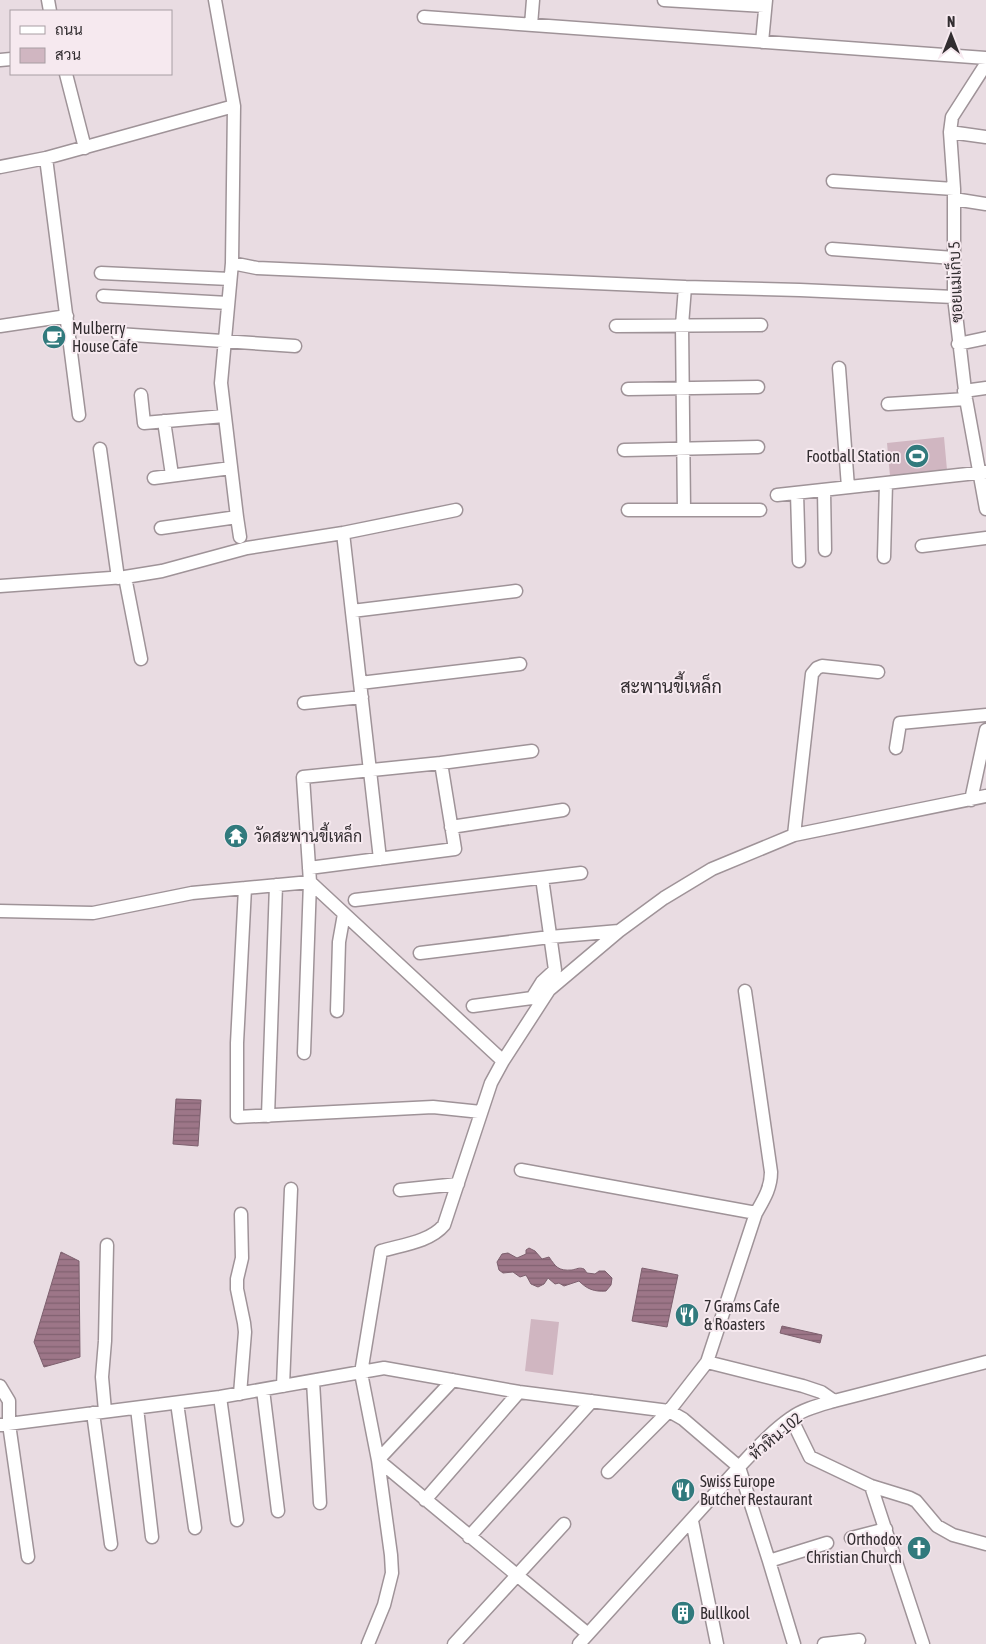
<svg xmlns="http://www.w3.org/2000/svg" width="986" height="1644" viewBox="0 0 986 1644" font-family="'Asap Condensed',Sarabun,sans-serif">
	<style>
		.green { fill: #d0b6c1 }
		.water { fill: url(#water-rules); stroke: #7d606e }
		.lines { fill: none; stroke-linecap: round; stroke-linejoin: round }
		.minor-casing { stroke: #9f9398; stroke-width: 15 }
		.minor { stroke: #fff; stroke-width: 12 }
		.labels { text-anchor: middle; stroke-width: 4; stroke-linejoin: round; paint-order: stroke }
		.street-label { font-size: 16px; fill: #322d30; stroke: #f6e9ef }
		.poi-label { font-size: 16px; fill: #322d30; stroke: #f6e9ef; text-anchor: start }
		.neighbourhood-label { font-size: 18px; fill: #322d30; stroke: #f6e9ef }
	</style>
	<defs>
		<pattern id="water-rules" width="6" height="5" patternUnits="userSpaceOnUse" patternTransform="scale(1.25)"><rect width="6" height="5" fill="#9d7688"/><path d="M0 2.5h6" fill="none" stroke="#816170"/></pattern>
	</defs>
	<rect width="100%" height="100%" fill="#e9dce2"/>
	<path class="green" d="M944 437 947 470 890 476 887 443Z
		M531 1319 559 1322 553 1375 525 1371Z"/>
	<path class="water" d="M176 1099 201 1100 198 1146 173 1144Z
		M529 1248 535 1251 542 1259 549 1257C556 1267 558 1271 572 1270 577 1269 579 1267 584 1269L587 1273 595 1274 599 1271H605L612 1278 611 1285 606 1291C594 1292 587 1289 579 1281L564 1286 559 1283 555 1284 548 1278 544 1284 538 1287 531 1284 526 1275 520 1277 513 1272 503 1273 499 1270 497 1262 502 1254 508 1253 517 1258 526 1254V1250Z
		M61 1252 79 1261 80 1357 44 1367 34 1342Z
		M642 1268 678 1275 667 1327 632 1321Z
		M782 1326 822 1335 820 1343 780 1333Z"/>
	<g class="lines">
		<g class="minor-casing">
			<path id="minor" d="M48 0 50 11
				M664 0 765 6
				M424 17 986 58
				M531 25 533 0
				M762 42 766 0
				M0 60 11 59
				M986 64 952 117 950 132 954 189V297L966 399 986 509
				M66 74 85 148
				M950 132 986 137
				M46 158 79 415
				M0 167 46 158 234 106 215 0
				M833 181 954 189
				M954 199 986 204
				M832 249 954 258
				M232 263 257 268 685 287 800 290 954 297
				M101 273 230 279
				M103 296 228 303
				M0 326 67 316
				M616 326 761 325
				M118 334 295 346
				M958 344 986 338
				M839 368 848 487
				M628 389 758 387
				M964 391 986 388
				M141 395 144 423 224 416
				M888 404 966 399
				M164 421 172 475
				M100 449 118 578
				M624 450 758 447
				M154 478 231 468
				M824 490 825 550
				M797 493 799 561
				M777 495 986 472
				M628 510H760
				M684 510 682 325 685 287
				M237 517 240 537
				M161 528 237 517 221 383 232 263 234 106
				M343 533 380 859
				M922 546 986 538
				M884 557 886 483
				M125 577 141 659
				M0 586 125 577 162 571 247 548 343 533 456 510
				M352 611 516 591
				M360 683 520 664
				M304 703 362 697
				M896 748 900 723 986 715
				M971 800 986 730
				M451 827 563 810
				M794 835 812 674 817 668 822 666 878 672
				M309 868 455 849 441 763
				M245 888 237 1043V1117L433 1107 481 1112
				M355 900 581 873
				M0 911 93 913 192 893 310 882 503 1061 491 1083 444 1225C430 1242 401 1245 381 1251L361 1373 378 1460 391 1555 392 1573 384 1605 368 1644
				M420 953 550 937 619 931
				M745 991 771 1172C771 1188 764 1199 756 1213
				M473 1006 532 998 542 982 555 970 542 878
				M337 1011 339 942 344 914
				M304 1053 310 882 303 777 441 763 532 751
				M503 1061 549 990 619 931 664 898 712 869 794 835 986 796
				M268 1116 276 885
				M521 1170 756 1213 707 1362 669 1411 608 1472
				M400 1190 458 1184
				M707 1362 803 1386 821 1392 834 1401
				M313 1381 320 1503
				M0 1386 9 1401V1424L28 1557
				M283 1386 291 1189
				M263 1390 278 1511
				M240 1394 245 1332 244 1323 237 1289V1279L242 1258 241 1214
				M220 1397 237 1520
				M177 1403 195 1528
				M137 1408 152 1537
				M105 1411 102 1377 105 1341 107 1245
				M93 1413 111 1544
				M791 1418 810 1457 871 1486 910 1498 916 1501 937 1526 953 1535 986 1544
				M0 1425 220 1397 384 1368 519 1392 669 1411 683 1419 739 1467 769 1561 794 1644
				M378 1460 588 1634
				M378 1460 453 1380
				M871 1486 923 1644
				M425 1500 519 1392
				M692 1521 717 1644
				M469 1537 592 1401
				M851 1538 886 1529
				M769 1561 827 1543
				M454 1644 564 1524
				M579 1644 739 1467C755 1450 771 1432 791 1418 803 1409 820 1405 834 1401L986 1362
				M824 1644 859 1640"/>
		</g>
		<use href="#minor" class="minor"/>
	</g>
	<defs>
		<g id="cafe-disc" transform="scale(1.25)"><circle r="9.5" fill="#317a7d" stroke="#f6e9ef"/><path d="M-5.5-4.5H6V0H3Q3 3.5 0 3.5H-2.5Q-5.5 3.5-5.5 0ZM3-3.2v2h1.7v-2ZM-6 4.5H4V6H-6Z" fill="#fff"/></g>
		<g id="stadium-disc" transform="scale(1.25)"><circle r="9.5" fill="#317a7d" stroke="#f6e9ef"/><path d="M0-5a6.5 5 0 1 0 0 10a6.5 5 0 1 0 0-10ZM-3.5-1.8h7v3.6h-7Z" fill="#fff"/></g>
		<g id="temple-disc" transform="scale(1.25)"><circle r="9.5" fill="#317a7d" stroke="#f6e9ef"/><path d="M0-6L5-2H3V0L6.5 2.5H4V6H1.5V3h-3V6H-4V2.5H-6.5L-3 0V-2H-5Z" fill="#fff"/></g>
		<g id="restaurant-disc" transform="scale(1.25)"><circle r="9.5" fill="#317a7d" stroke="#f6e9ef"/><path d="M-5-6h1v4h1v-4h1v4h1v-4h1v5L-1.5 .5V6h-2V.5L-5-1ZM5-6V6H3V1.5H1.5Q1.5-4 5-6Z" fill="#fff"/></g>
		<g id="church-disc" transform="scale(1.25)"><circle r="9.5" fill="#317a7d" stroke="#f6e9ef"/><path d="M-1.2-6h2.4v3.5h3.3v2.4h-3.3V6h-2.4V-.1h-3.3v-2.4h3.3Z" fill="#fff"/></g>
		<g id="building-disc" transform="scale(1.25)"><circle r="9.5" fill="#317a7d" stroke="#f6e9ef"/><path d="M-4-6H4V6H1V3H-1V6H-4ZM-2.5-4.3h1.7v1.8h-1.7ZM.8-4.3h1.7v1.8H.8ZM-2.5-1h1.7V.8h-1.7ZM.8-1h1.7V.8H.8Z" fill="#fff"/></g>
	</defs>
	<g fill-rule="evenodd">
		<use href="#cafe-disc" x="54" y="337"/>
		<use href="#stadium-disc" x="917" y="456"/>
		<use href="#temple-disc" x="236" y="836"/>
		<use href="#restaurant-disc" x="687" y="1315"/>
		<use href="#restaurant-disc" x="683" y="1490"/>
		<use href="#church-disc" x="919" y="1548"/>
		<use href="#building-disc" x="683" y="1613"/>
	</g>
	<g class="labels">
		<g class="street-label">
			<text transform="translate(955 282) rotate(-92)" y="6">ซอยแม่เก็บ 5</text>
			<text transform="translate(775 1436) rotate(-40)" y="6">หัวหิน 102</text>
		</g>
		<g class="poi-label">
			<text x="72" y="334">Mulberry<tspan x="72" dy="18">House Cafe</tspan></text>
			<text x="900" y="462" text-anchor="end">Football Station</text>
			<text x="254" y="842">วัดสะพานขี้เหล็ก</text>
			<text x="704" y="1312">7 Grams Cafe<tspan x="704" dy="18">&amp; Roasters</tspan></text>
			<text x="700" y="1487">Swiss Europe<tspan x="700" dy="18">Butcher Restaurant</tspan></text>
			<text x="902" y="1545" text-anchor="end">Orthodox<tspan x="902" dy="18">Christian Church</tspan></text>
			<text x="700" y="1619">Bullkool</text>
		</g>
		<g class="neighbourhood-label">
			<text x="671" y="693">สะพานขี้เหล็ก</text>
		</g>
	</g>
	<rect x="10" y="10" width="162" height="65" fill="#f6e9ef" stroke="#a89ea3"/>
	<rect x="20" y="26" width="25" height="8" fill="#ffffff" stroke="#a89ea3"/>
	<text x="55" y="35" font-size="15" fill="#322d30">ถนน</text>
	<rect x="20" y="48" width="25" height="15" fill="#d0b6c1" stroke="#a89ea3"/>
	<text x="55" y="60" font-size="15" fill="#322d30">สวน</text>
	<g transform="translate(951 35)" stroke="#f6e9ef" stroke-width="4" paint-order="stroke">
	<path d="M0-4L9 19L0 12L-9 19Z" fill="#322d30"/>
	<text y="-8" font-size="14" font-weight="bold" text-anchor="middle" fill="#322d30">N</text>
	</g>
</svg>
